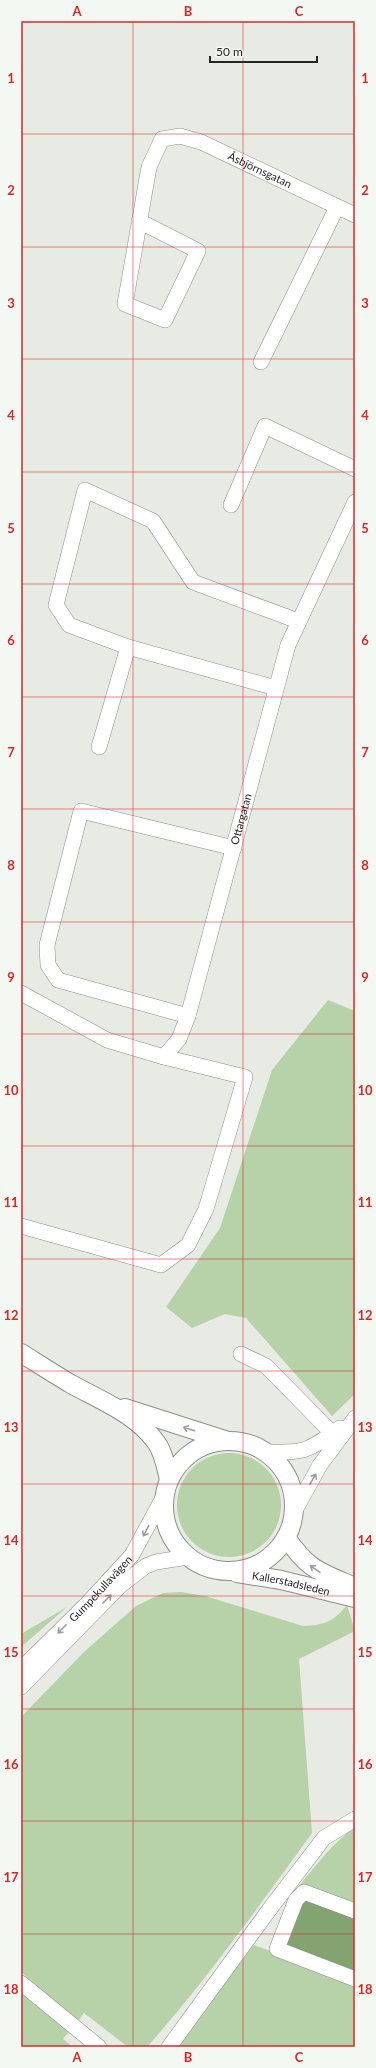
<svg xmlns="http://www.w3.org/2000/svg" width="376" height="2068" viewBox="0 0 376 2068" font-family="Lato,sans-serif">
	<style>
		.green { fill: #b7d1a9 }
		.water { fill: #83a371 }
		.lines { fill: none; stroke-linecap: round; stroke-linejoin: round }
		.minor-casing { stroke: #8b8f89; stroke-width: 16 }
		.major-casing { stroke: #8b8f89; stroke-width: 20 }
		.minor { stroke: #fff; stroke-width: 15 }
		.major { stroke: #fff; stroke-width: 18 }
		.oneway { stroke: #9c9d9c }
		.grid { fill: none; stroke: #d62828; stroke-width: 1; stroke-opacity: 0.55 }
		.labels { text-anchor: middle; stroke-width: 3; stroke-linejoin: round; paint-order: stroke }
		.street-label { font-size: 11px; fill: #242523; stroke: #f4f8f2 }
		.neatline { fill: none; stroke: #d62828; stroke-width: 1.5 }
		.grid-label { font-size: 13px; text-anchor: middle; font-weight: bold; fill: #d62828 }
	</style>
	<rect width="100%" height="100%" fill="#e7ebe4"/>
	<path class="green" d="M328 1000 355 1011V1394L332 1416 246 1318 225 1314 192 1328 166 1307 220 1228 272 1070Z
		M177 1505a52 52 0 1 1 104 0a52 52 0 1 1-104 0Z
		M181 1592 205 1596 303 1626C325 1625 333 1622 347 1605L355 1631 299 1659 312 1833C259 1906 207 1979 147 2047H128L84 2013 78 2021 21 1972V1717L85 1651 136 1606 163 1593Z
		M67 1607 21 1647V1634Z
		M355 1827V1907L299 1886C317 1864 332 1844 355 1827Z
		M254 1945 355 1982V2047H176Z
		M21 1993 69 2032 63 2039 73 2047H21Z"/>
	<path class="water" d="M302 1897 355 1917V1972L284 1945Z"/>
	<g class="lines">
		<g class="minor-casing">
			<g id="minor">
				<path id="s1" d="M139 221 198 251 165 320 125 304 149 167 162 139 180 136 201 142 355 215"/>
				<path d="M261 362 337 207"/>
				<path d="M231 505 265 426 355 469"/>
				<path d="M276 688 128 647 69 625 56 605 85 490 153 521 193 582 298 621"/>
				<path d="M99 747 128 647"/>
				<path d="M21 993 107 1040 164 1057 245 1077 206 1209 188 1245 161 1265 21 1226"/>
				<path d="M188 1016 58 980 48 965 47 945 81 811 234 848"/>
				<path id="s2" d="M164 1057 179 1039 188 1016 288 645 355 502"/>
				<path d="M241 1354 266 1366 332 1433"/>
				<path d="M265 1452C307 1453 307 1451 340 1428"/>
				<path d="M294 1512 320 1465 355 1418"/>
				<path id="s3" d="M21 1669 87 1604 132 1555 164 1496"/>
				<path d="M21 1687 121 1585 146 1566 156 1562 188 1557"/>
				<path d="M355 1911 304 1892 296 1900 277 1949 355 1979"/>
				<path d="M21 1983 99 2047"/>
				<path d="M169 2047 272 1906 324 1838 355 1819"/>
			</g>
		</g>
		<g class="major-casing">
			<g id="major">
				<path d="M21 1353C37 1363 54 1374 71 1384 100 1400 136 1414 156 1442 164 1453 166 1467 169 1480"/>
				<path d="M125 1408 225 1440"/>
				<circle cx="229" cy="1506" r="65"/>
				<path d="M286 1537C308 1570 320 1572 355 1587"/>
				<path id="s4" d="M237 1573 281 1580 355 1598"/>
			</g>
		</g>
		<use href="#minor" class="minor"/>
		<use href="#major" class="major"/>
	</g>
	<defs><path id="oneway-shaft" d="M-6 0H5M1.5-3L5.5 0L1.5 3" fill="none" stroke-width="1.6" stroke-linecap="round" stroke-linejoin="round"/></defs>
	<g class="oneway">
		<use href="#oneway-shaft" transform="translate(189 1429) rotate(-162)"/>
		<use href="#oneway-shaft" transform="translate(313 1479) rotate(-60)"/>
		<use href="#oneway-shaft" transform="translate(146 1531) rotate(117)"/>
		<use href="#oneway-shaft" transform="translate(315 1569) rotate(-145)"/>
		<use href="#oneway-shaft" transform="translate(107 1599) rotate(-45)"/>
		<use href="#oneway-shaft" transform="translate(62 1629) rotate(135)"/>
	</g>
	<path class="grid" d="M133 21V2047M243 21V2047M21 134H355M21 247H355M21 359H355M21 472H355M21 584H355M21 697H355M21 809H355M21 922H355M21 1034H355M21 1146H355M21 1259H355M21 1371H355M21 1484H355M21 1596H355M21 1709H355M21 1821H355M21 1934H355"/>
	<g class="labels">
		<g class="street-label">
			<text dy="4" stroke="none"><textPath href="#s1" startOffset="461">Åsbjörnsgatan</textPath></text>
			<text dy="4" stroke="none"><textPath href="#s2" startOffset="252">Ottargatan</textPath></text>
			<text dy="4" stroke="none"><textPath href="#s4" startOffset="55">Kallerstadsleden</textPath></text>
			<text dy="4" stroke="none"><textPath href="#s3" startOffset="113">Gumpekullavägen</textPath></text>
		</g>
	</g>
	<rect width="376" height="2068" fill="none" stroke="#f4f8f2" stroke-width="44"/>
	<path d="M210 56v6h107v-6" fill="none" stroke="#242523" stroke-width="2"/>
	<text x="216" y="56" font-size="12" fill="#242523" stroke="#f4f8f2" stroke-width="3" paint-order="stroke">50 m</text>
	<rect x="22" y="22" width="332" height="2024" class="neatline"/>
	<g class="grid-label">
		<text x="77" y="16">A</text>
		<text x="188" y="16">B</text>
		<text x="299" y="16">C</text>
		<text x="11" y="83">1</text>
		<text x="365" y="83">1</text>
		<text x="11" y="195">2</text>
		<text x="365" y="195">2</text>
		<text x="11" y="308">3</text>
		<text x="365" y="308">3</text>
		<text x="11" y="420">4</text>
		<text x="365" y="420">4</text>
		<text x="11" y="533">5</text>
		<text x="365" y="533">5</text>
		<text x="11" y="645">6</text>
		<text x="365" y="645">6</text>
		<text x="11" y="757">7</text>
		<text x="365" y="757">7</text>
		<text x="11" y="870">8</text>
		<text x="365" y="870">8</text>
		<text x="11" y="982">9</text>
		<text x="365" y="982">9</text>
		<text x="11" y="1095">10</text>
		<text x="365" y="1095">10</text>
		<text x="11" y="1207">11</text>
		<text x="365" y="1207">11</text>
		<text x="11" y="1320">12</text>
		<text x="365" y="1320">12</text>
		<text x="11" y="1432">13</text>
		<text x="365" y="1432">13</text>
		<text x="11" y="1545">14</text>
		<text x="365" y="1545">14</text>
		<text x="11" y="1657">15</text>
		<text x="365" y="1657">15</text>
		<text x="11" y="1769">16</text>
		<text x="365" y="1769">16</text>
		<text x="11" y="1882">17</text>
		<text x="365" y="1882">17</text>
		<text x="11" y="1994">18</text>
		<text x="365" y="1994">18</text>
		<text x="77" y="2062">A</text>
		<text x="188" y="2062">B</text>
		<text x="299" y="2062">C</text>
	</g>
</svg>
